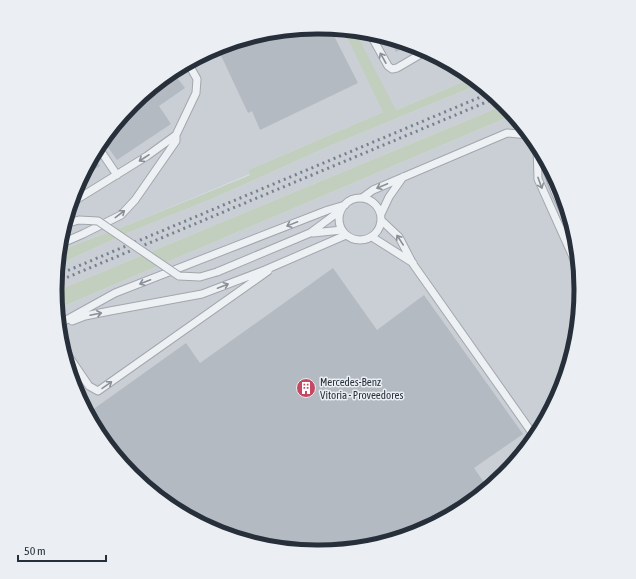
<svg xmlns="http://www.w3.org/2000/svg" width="636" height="579" viewBox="0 0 636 579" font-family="'Asap Condensed',sans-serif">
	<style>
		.built { fill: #cacfd6 }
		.green { fill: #c3cfbe }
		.building { fill: #b4bac2 }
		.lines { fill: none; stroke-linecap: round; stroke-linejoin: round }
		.service-casing { stroke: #a2a7ae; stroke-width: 9 }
		.service { stroke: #eef1f4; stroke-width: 7 }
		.rail { stroke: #77818e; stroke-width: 3; stroke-dasharray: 2 4; stroke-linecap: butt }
		.service-bridge-casing { stroke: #a2a7ae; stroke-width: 9; stroke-linecap: butt }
		.service-bridge { stroke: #eef1f4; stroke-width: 7 }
		.oneway { stroke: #8a9097 }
		.labels { text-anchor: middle; stroke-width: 3; stroke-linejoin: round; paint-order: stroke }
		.poi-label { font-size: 11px; fill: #272f3a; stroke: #ebeff3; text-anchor: start }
		.rim { fill: none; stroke: #272f3a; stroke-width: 5 }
	</style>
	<rect width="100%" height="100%" fill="#dce0e5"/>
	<path class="built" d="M318 27 369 32 419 47 464 71 472 78 396 110 383 112 248 170 250 174 135 222 59 251 61 238 76 189 100 143 133 104 172 71 218 47 267 32Z
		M480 84 504 105 56 291 58 265 125 234 214 198 332 145Z
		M513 115 536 144 561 189 575 239 580 290 575 341 560 390 536 436 503 475 464 508 418 532 369 547 318 552 267 547 217 532 132 475 100 435 75 390 61 340 57 309Z"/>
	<path class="green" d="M343 29 355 31 396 110 472 78 480 84 332 145 214 198 125 234 58 265 59 251 135 222 250 175 248 170 383 112Z
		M504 105 513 115 57 309 56 291Z"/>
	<path class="building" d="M318 27 330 28 358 83 260 130 252 111 248 113 217 47 267 32Z
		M389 38 395 40 409 44 396 52Z
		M172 71 185 88 159 106 171 124 117 160 103 140 133 104Z
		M93 156 100 166 81 178 87 168Z
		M333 268 377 330 424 295 523 434 474 468 488 488 464 508 418 532 369 547 318 552 267 547 217 532 172 508 132 475 88 413 186 343 200 363Z"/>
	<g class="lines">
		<g class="service-casing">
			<path id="service" d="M372 33 373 39 388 66 392 69 397 68 426 51
				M537 145 538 179 578 268
				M98 147 117 175
				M539 149 555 192 575 235
				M339 219a21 21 0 1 1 42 0a21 21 0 1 1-42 0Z
				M362 198 373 190 507 133 528 135 532 139
				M71 203 147 156 176 135 196 93 197 79 188 63
				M381 214 389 197 403 177
				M381 220 399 237 413 264 535 437
				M313 233 342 230
				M372 237 413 263
				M60 244 83 234 121 215 135 200 176 141V135
				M217 272 310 233 341 210
				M579 276 580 280
				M72 321 85 316 110 311 202 294 265 270 346 235
				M59 324 115 293 328 210 345 205
				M63 348 89 386 98 391 268 271"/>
		</g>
		<use href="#service" class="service"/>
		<path class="rail" d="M57 275 490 93
			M56 282 496 98"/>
		<g class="service-bridge-casing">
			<path id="service-bridge" d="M65 224 79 220 98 221 179 276 200 277 217 272"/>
		</g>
		<use href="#service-bridge" class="service-bridge"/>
	</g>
	<defs><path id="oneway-shaft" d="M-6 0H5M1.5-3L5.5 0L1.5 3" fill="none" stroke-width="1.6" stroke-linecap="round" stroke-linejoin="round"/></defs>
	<g class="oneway">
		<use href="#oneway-shaft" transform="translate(383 58) rotate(-119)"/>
		<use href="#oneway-shaft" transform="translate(144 158) rotate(147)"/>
		<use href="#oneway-shaft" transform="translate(540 183) rotate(70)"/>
		<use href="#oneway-shaft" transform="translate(382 186) rotate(157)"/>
		<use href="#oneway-shaft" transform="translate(120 214) rotate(-37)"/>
		<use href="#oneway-shaft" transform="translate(292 224) rotate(158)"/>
		<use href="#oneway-shaft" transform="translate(400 240) rotate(-123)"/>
		<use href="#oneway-shaft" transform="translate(145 282) rotate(159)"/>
		<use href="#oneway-shaft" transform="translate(223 286) rotate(-21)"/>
		<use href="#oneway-shaft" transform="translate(96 314) rotate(-12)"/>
		<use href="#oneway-shaft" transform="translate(107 385) rotate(-35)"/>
	</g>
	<defs>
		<g id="building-disc" transform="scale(1)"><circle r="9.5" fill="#c44861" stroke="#ebeff3"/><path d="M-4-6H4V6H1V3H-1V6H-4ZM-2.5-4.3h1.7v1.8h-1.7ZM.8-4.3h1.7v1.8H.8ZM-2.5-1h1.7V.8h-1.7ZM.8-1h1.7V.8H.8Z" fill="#fff"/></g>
	</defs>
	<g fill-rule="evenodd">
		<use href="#building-disc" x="306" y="388"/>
	</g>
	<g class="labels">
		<g class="poi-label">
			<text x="320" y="386">Mercedes-Benz<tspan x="320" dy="13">Vitoria - Proveedores</tspan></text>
		</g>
	</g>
	<path d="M0 0H636V579H0ZM317 34H319A255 255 0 0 1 574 289V290A255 255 0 0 1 319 545H317A255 255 0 0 1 62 290V289A255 255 0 0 1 317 34Z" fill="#ebeff3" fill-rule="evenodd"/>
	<path class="rim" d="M317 34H319A255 255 0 0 1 574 289V290A255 255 0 0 1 319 545H317A255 255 0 0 1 62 290V289A255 255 0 0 1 317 34Z"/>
	<path d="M18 555v6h88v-6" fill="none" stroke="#272f3a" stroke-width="2"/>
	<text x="24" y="555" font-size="12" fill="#272f3a" stroke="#ebeff3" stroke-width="3" paint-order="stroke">50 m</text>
</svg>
